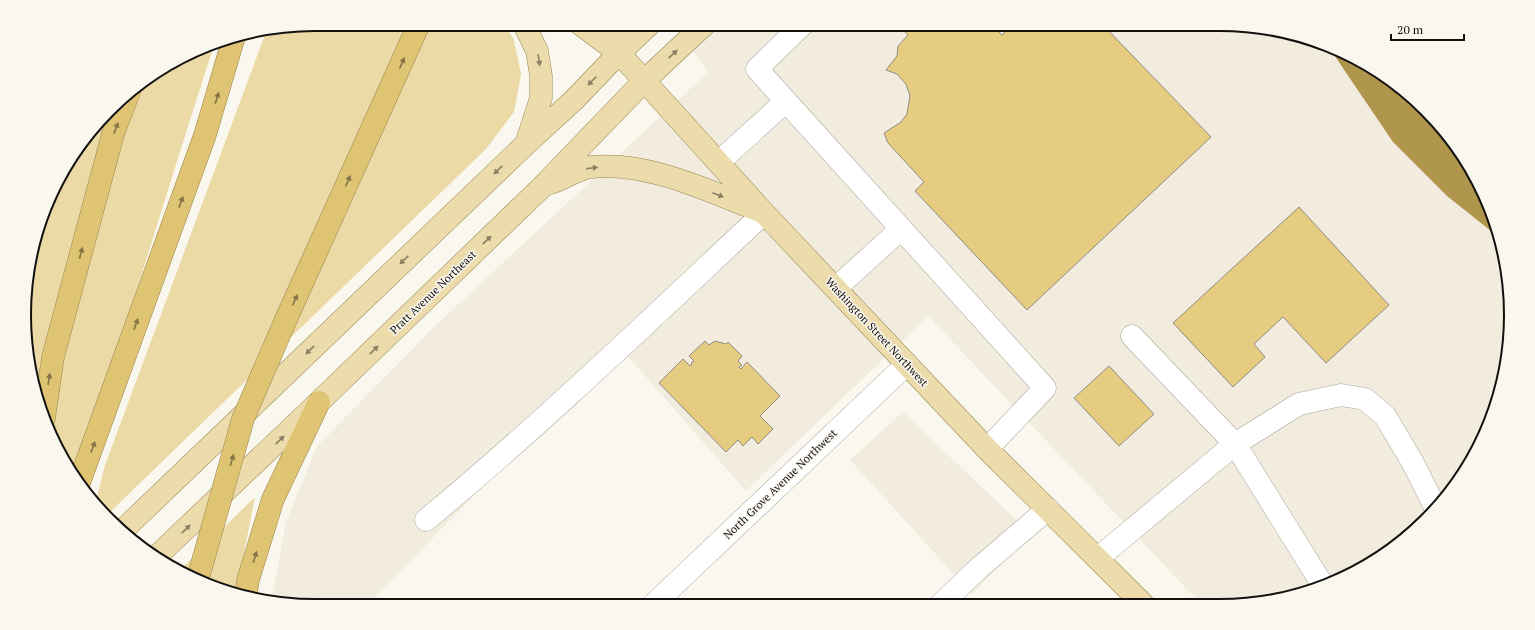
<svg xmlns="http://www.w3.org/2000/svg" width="1535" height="630" viewBox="0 0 1535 630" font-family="'PT Serif',serif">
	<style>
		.built { fill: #f1ecdd }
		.green { fill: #ebdaa5 }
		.water { fill: #af964c }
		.building { fill: #e5cc80; stroke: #8f8c85 }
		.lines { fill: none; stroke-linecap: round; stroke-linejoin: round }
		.minor-casing { stroke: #a9a79f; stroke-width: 23 }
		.major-casing { stroke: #978550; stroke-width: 23 }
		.highway-casing { stroke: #978550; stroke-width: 23 }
		.minor { stroke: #fff; stroke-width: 22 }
		.major { stroke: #ecdcab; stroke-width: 22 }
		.highway { stroke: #dfc473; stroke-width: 22 }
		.highway-bridge-casing { stroke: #978550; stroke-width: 23; stroke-linecap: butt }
		.highway-bridge { stroke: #dfc473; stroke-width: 22 }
		.oneway { fill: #8a8165 }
		.oneway2 { fill: #837346 }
		.labels { text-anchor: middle; stroke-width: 3; stroke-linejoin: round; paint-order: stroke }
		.street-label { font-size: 11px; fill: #12110f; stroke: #faf7ef }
		.rim { fill: none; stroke: #12110f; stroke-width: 2 }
	</style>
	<rect width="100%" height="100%" fill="#faf7ef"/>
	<path class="built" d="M674 24H1220L1313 39 1328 46 1393 142 1447 196 1501 239 1510 296 1509 353 1496 408 1462 476 1412 534 1349 576 1258 603 1201 604 928 316 746 491 620 347 366 606H315L272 599 286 522 317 446 436 325 708 72Z
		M903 412 1031 534 972 594 850 460Z"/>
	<path class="green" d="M315 24H504L514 40 521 74 514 112 486 149 108 514 96 501 105 465 266 32Z
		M215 42 189 123 77 481 73 476 46 426 30 372 27 277 39 222 63 170 123 96 169 63Z
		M255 497 236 593 222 591 181 569Z"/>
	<path class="water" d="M1328 46 1365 63 1412 96 1451 138 1481 186 1501 239 1447 196 1393 142Z"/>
	<path class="building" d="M911 24H991L1002 35 1013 24H1102L1211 137 1027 310 915 191 924 182 888 143 884 133 901 122 907 114 910 96 906 84 897 74 886 70 897 56 898 46 908 35 904 31Z
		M1299 207 1389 305 1326 363 1283 317 1254 344 1265 357 1233 387 1173 323Z
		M705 341 709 345 715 341 726 344 728 342 742 356 738 361 742 365 739 367 741 369 747 362 780 396 760 416 773 429 758 444 752 437 743 446 738 440 726 452 659 383 683 359 690 366 692 364 691 363 694 361 689 356Z
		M1109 366 1154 414 1119 446 1074 398Z"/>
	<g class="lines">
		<g class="minor-casing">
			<path id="minor" d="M803 24 757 69 1045 388 987 449
				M719 162 786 101
				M836 288 901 229
				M1132 336 1235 444 1322 584
				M426 520C543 423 653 317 764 213
				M1098 558 1235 444 1299 404 1341 395 1365 399 1385 416 1413 463 1435 507
				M941 604 979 568 1048 509
				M653 605 907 364"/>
		</g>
		<g class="major-casing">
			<path id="major" d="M524 24 537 51 541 76V98L527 141
				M580 24 619 53 764 213 987 449 1143 604
				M617 24 619 53
				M551 183C562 179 581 168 591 167 648 161 708 191 760 211
				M123 530 526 144 575 99 619 53 650 24
				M157 556 319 402 543 186 644 81 705 24"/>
		</g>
		<g class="highway-casing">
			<path id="highway" d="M44 418 53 357 113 134 129 92
				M79 483 205 135 234 37
				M246 595 248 580 273 499 319 402"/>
		</g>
		<use href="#minor" class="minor"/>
		<use href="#major" class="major"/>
		<use href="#highway" class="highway"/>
		<g class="highway-bridge-casing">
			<path id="highway-bridge" d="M198 578 243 419 287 317 419 24"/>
		</g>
		<use href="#highway-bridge" class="highway-bridge"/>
	</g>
	<defs><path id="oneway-solid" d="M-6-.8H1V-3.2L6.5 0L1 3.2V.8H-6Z"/></defs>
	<g class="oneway">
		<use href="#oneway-solid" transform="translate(673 54) rotate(-43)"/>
		<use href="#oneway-solid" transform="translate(539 60) rotate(81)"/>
		<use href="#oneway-solid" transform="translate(592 81) rotate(134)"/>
		<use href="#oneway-solid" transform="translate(592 168) rotate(-7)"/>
		<use href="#oneway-solid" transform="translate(498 170) rotate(136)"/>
		<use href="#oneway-solid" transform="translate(718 195) rotate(21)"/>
		<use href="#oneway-solid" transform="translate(487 240) rotate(-44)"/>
		<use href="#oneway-solid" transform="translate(404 260) rotate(136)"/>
		<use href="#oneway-solid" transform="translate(310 350) rotate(136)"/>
		<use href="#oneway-solid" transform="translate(374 350) rotate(-44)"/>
		<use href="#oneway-solid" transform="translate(280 440) rotate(-44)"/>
		<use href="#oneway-solid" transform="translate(186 529) rotate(-44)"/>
	</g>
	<g class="oneway2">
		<use href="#oneway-solid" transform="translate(402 63) rotate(-66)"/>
		<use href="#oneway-solid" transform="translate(217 98) rotate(-73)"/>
		<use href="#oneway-solid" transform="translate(116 128) rotate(-69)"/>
		<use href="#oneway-solid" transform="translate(348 181) rotate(-66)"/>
		<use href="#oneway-solid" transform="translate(181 202) rotate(-70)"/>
		<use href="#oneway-solid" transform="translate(81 253) rotate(-75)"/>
		<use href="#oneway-solid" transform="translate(295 300) rotate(-66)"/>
		<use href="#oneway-solid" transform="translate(136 324) rotate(-70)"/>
		<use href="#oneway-solid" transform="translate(49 379) rotate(-81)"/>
		<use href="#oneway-solid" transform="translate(93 447) rotate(-70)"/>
		<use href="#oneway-solid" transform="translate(232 460) rotate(-74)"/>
		<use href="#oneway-solid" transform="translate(255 557) rotate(-73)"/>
	</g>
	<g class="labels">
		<g class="street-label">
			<text transform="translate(433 292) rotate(-44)" y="4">Pratt Avenue Northeast</text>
			<text transform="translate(877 332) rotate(47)" y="4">Washington Street Northwest</text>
			<text transform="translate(780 484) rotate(-44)" y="4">North Grove Avenue Northwest</text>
		</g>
	</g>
	<path d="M0 0H1535V630H0ZM315 31H1220A284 284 0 0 1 1504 315V315A284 284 0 0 1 1220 599H315A284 284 0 0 1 31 315V315A284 284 0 0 1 315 31Z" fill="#faf7ef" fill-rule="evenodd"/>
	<path class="rim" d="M315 31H1220A284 284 0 0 1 1504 315V315A284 284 0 0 1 1220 599H315A284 284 0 0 1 31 315V315A284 284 0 0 1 315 31Z"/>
	<path d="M1391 34v6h73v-6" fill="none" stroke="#12110f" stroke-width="2"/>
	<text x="1397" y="34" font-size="12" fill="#12110f" stroke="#faf7ef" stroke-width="3" paint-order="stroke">20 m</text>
</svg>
